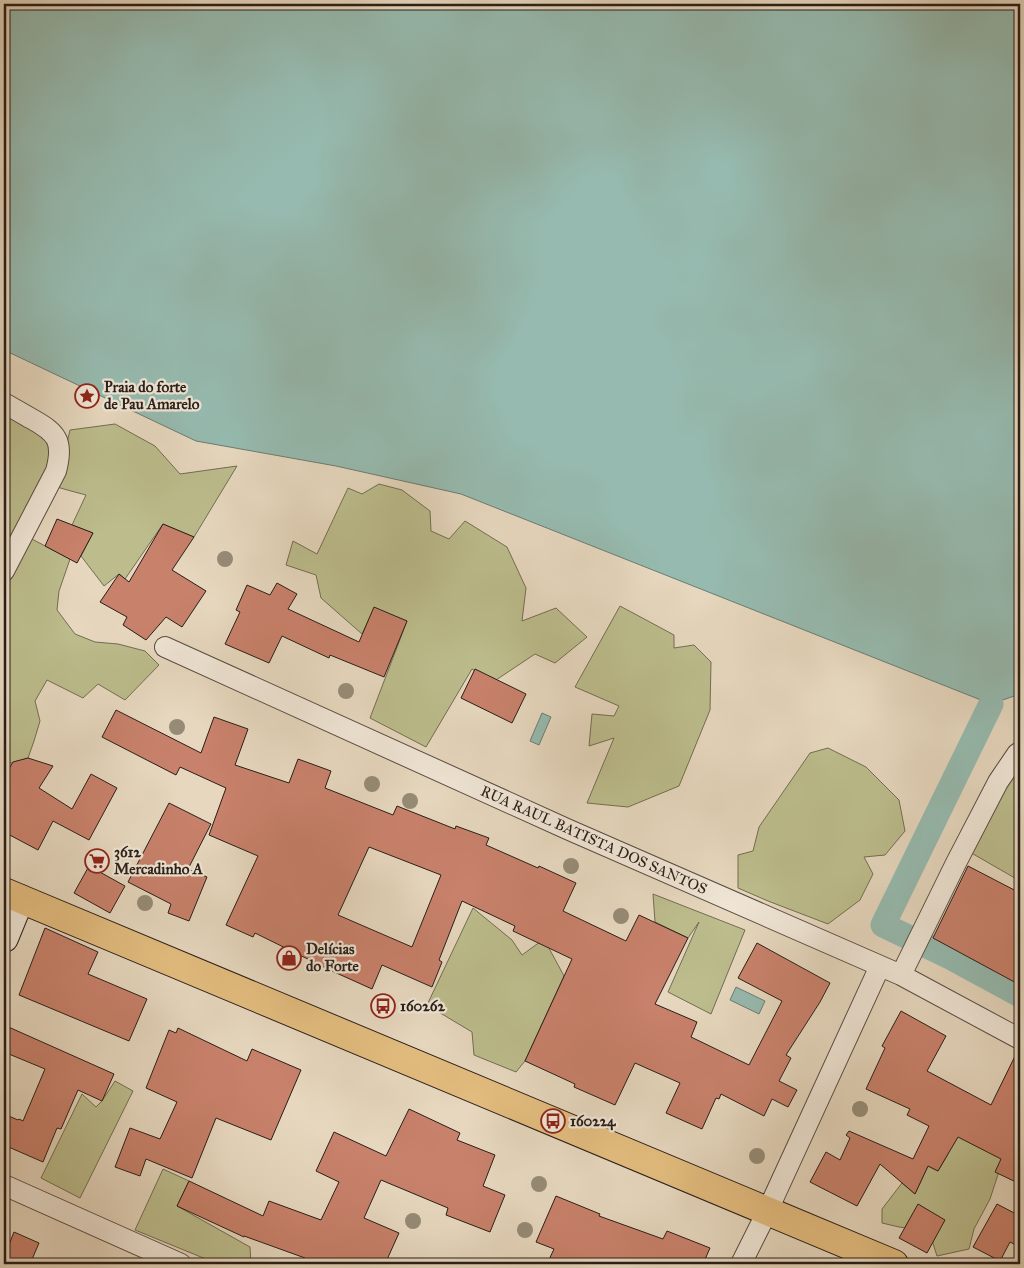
<svg xmlns="http://www.w3.org/2000/svg" width="1024" height="1268" viewBox="0 0 1024 1268" font-family="'IM FELL Great Primer',serif">
	<style>
		.green { fill: #bcbc8c; stroke: #726d52 }
		.water { fill: #96baaf; stroke: #6a7c73 }
		.lines { fill: none; stroke-linecap: round; stroke-linejoin: round }
		.canal { stroke: #96baaf; stroke-width: 25 }
		.building { fill: #c8816b; stroke: #291e19; fill-rule: evenodd }
		.street-casing { stroke: #584c42; stroke-width: 22 }
		.secondary-casing { stroke: #291e19; stroke-width: 30 }
		.primary-casing { stroke: #291e19; stroke-width: 30 }
		.street { stroke: #efe5d5; stroke-width: 20 }
		.secondary { stroke: #efe5d5; stroke-width: 28 }
		.primary { stroke: #e3bc7f; stroke-width: 28 }
		.tree { fill: #968b76 }
		.labels { text-anchor: middle; stroke-width: 4.5; stroke-linejoin: round; paint-order: stroke }
		.poi-label { font-size: 15px; font-weight: bold; fill: #291e19; stroke: #efe5d5; text-anchor: start }
		.street-label { font-size: 15px; fill: #291e19; stroke: #efe5d5 }
	</style>
	<rect width="100%" height="100%" fill="#e6d7be"/>
	<filter id="stains"><feTurbulence type="fractalNoise" baseFrequency=".004" numOctaves="4"/><feColorMatrix values="0 0 0 0 .2 0 0 0 0 .09 0 0 0 0 .02 0 0 0 .5 -.17"/></filter>
	<radialGradient id="worn" r=".72"><stop offset=".6" stop-color="#630" stop-opacity="0"/><stop offset="1" stop-color="#630" stop-opacity=".3"/></radialGradient>
	<path class="green" d="M4 403 58 451 4 558Z
		M115 424 155 446 180 474 237 466 194 537 163 524 125 579 119 574 104 586 81 556 93 533 72 525 86 495 71 491 57 487 70 430Z
		M379 484 402 490 430 511 431 531 449 539 465 521 507 547 526 588 522 621 556 608 587 637 555 663 535 654 493 682 472 669 426 747 370 718 407 621 374 608 362 634 321 598 316 575 286 565 293 541 317 554 348 488 362 494Z
		M28 537 70 559 59 591 57 610 75 634 95 642 118 644 145 651 159 665 125 700 98 684 83 698 47 680 35 701 40 721 34 741 28 758 4 765V579Z
		M620 606 674 635V648L694 645 711 662 710 710 679 786 628 807 587 803 614 738 589 746 592 714 614 716 619 706 575 687Z
		M828 748 866 767 899 800 905 831 885 855 864 857 873 874 860 900 828 924 768 901 738 888V855L753 851 759 827 810 753Z
		M1020 758V881L968 851Z
		M653 894 745 930 711 1014 668 992 699 922 688 938 655 922Z
		M473 908 512 940 522 955 544 939 564 976 525 1061 516 1072 474 1055 472 1032 427 1005Z
		M115 1081 133 1091 80 1198 41 1178 82 1094 96 1107 102 1101Z
		M955 1131 1005 1153 990 1199 974 1229 969 1249 937 1256 929 1231 899 1227 882 1223V1209L902 1183 915 1194 928 1166 938 1171 947 1156Z
		M163 1169 189 1181 177 1206 250 1247 251 1264H218L135 1230Z"/>
	<path class="water" d="M4 4H1020V694L991 704 461 494 336 466 196 441 4 350Z
		M542 713 551 717 539 745 530 741Z
		M736 987 765 1001 759 1014 730 1000Z"/>
	<g class="lines">
		<path class="canal" d="M991 704 883 925 950 957 1020 995"/>
	</g>
	<path class="building" d="M57 519 93 533 77 563 45 546Z
		M163 524 194 537 172 570 206 591 182 627 166 617 146 640 123 625 127 617 100 602 119 574 129 582Z
		M277 583 297 594 288 609 359 642 374 607 407 621 384 677 330 655 329 658 282 636 269 663 225 644 240 612 236 610 247 585 270 595Z
		M475 669 526 694 512 723 461 698Z
		M116 710 201 753 214 717 248 729 235 765 289 783 298 759 331 771 325 788 393 815 397 806 455 829 456 826 489 838 486 845 538 868 539 866 576 883 563 911 626 941 639 915 688 938 655 1004 697 1022 691 1037 749 1065 782 1001 738 978 757 943 830 983 820 1002 786 1055 791 1058 779 1081 797 1090 788 1107 772 1099 764 1116 721 1094 719 1099 716 1098 702 1129 666 1113 680 1083 635 1063 615 1105 574 1087 575 1084 525 1061 572 959 513 931 515 926 462 901 439 960 442 962 432 987 382 965 372 989 332 971 255 933 253 937 226 925 258 856 209 835 226 788 180 767 176 775 102 737ZM369 847 441 875 412 947 338 915Z
		M28 758 53 766 39 788 72 809 91 774 117 788 89 840 53 821 38 850 4 832V777L13 762Z
		M169 803 211 824 188 869 207 877 189 921 168 913 171 904 128 882Z
		M89 866 125 886 110 913 74 893Z
		M968 866 1020 893V985L933 938Z
		M45 928 98 952 88 974 147 999 129 1041 19 995Z
		M901 1011 946 1036 927 1071 991 1105 1018 1050 1020 1051V1184L995 1172 1001 1159 958 1137 938 1171 928 1166 915 1194 880 1164 857 1206 810 1182 826 1152 840 1160 850 1138 846 1135 849 1131 913 1159 929 1126 907 1115 910 1109 866 1089 885 1048 882 1046Z
		M4 1025 114 1074 102 1101 78 1090 61 1129 57 1128 43 1162 4 1145V1114L18 1120 19 1119 23 1121 45 1069 4 1052Z
		M178 1028 247 1061 252 1049 301 1070 271 1140 216 1118 192 1178 146 1159 140 1176 115 1167 130 1128 160 1139 177 1102 146 1088 169 1030 176 1033Z
		M409 1109 460 1133 457 1140 495 1155 483 1186 505 1195 490 1232 446 1215 448 1208 381 1180 364 1218 399 1233 385 1264H302L305 1258 244 1236V1237L177 1206 189 1181 263 1216 269 1201 321 1220 339 1182 316 1171 334 1132 386 1156Z
		M556 1196 600 1214 599 1216 663 1239 667 1231 710 1248 703 1264H547L554 1249 536 1242Z
		M918 1204 945 1220 927 1253 899 1238Z
		M997 1204 1020 1216V1247L1010 1242 1000 1261 973 1247Z
		M14 1232 39 1243 30 1264H4V1257Z"/>
	<g class="lines">
		<g class="street-casing">
			<path id="street" d="M4 403C13 408 23 414 32 419 57 433 64 441 56 471L4 571
				M165 647 567 829 901 975 1020 1039
				M901 975 956 863 998 782 1017 754 1020 752
				M4 1185 181 1264
				M741 1264 767 1212 880 966"/>
		</g>
		<g class="secondary-casing">
			<path id="secondary" d="M4 938 20 899"/>
		</g>
		<g class="primary-casing">
			<path id="primary" d="M4 892 894 1264"/>
		</g>
		<use href="#street" class="street"/>
		<use href="#secondary" class="secondary"/>
		<use href="#primary" class="primary"/>
	</g>
	<g class="tree">
		<circle cx="225" cy="559" r="8"/>
		<circle cx="346" cy="691" r="8"/>
		<circle cx="177" cy="727" r="8"/>
		<circle cx="372" cy="784" r="8"/>
		<circle cx="410" cy="801" r="8"/>
		<circle cx="571" cy="866" r="8"/>
		<circle cx="145" cy="903" r="8"/>
		<circle cx="621" cy="916" r="8"/>
		<circle cx="860" cy="1109" r="8"/>
		<circle cx="757" cy="1156" r="8"/>
		<circle cx="539" cy="1184" r="8"/>
		<circle cx="413" cy="1221" r="8"/>
		<circle cx="525" cy="1230" r="8"/>
	</g>
	<defs>
		<g id="sight-ring" transform="scale(1.25)"><circle r="9.5" fill="#efe5d5" stroke="#8f2418" stroke-width="1.5"/><path d="M0-6L1.8-2.2L6-1.7L2.9 1.2L3.7 5.4L0 3.3L-3.7 5.4L-2.9 1.2L-6-1.7L-1.8-2.2Z" fill="#8f2418"/></g>
		<g id="supermarket-ring" transform="scale(1.25)"><circle r="9.5" fill="#efe5d5" stroke="#8f2418" stroke-width="1.5"/><path d="M-6-5.5h2.5l.6 2H6L4.5 2H-2.5L-4.4-4H-6ZM-1.5 3.2a1.3 1.3 0 1 0 .1 0ZM3 3.2a1.3 1.3 0 1 0 .1 0Z" fill="#8f2418"/></g>
		<g id="shop-ring" transform="scale(1.25)"><circle r="9.5" fill="#efe5d5" stroke="#8f2418" stroke-width="1.5"/><path d="M-5-2.5h2.3a2.7 3.5 0 0 1 5.4 0H5L5.5 6h-11ZM-1.5-2.5h3a1.5 2.3 0 0 0-3 0Z" fill="#8f2418"/></g>
		<g id="bus-ring" transform="scale(1.25)"><circle r="9.5" fill="#efe5d5" stroke="#8f2418" stroke-width="1.5"/><path d="M-5-6H5V4H4V6H2V4H-2V6H-4V4H-5ZM-3.5-4V0h7V-4ZM-3.5 1.2v1.5H-2V1.2ZM2 1.2v1.5H3.5V1.2Z" fill="#8f2418"/></g>
	</defs>
	<g fill-rule="evenodd">
		<use href="#sight-ring" x="87" y="396"/>
		<use href="#supermarket-ring" x="97" y="861"/>
		<use href="#shop-ring" x="289" y="958"/>
		<use href="#bus-ring" x="383" y="1006"/>
		<use href="#bus-ring" x="553" y="1121"/>
	</g>
	<g class="labels">
		<g class="poi-label">
			<text x="104" y="392">Praia do forte<tspan x="104" dy="17">de Pau Amarelo</tspan></text>
			<text x="114" y="857">3612<tspan x="114" dy="17">Mercadinho A</tspan></text>
			<text x="306" y="954">Delícias<tspan x="306" dy="17">do Forte</tspan></text>
			<text x="400" y="1011">160262</text>
			<text x="570" y="1126">160224</text>
		</g>
		<g class="street-label">
			<text transform="translate(594 840) rotate(24)" y="5">RUA RAUL BATISTA DOS SANTOS</text>
		</g>
	</g>
	<rect width="1024" height="1268" fill="none" stroke="#e6d7be" stroke-width="20"/>
	<rect x="5" y="5" width="1014" height="1258" fill="none" stroke="#291e19" stroke-width="2.5"/>
	<rect x="10" y="10" width="1004" height="1248" fill="none" stroke="#291e19"/>
	<rect width="100%" height="100%" filter="url(#stains)"/>
	<rect width="100%" height="100%" fill="url(#worn)"/>
</svg>
